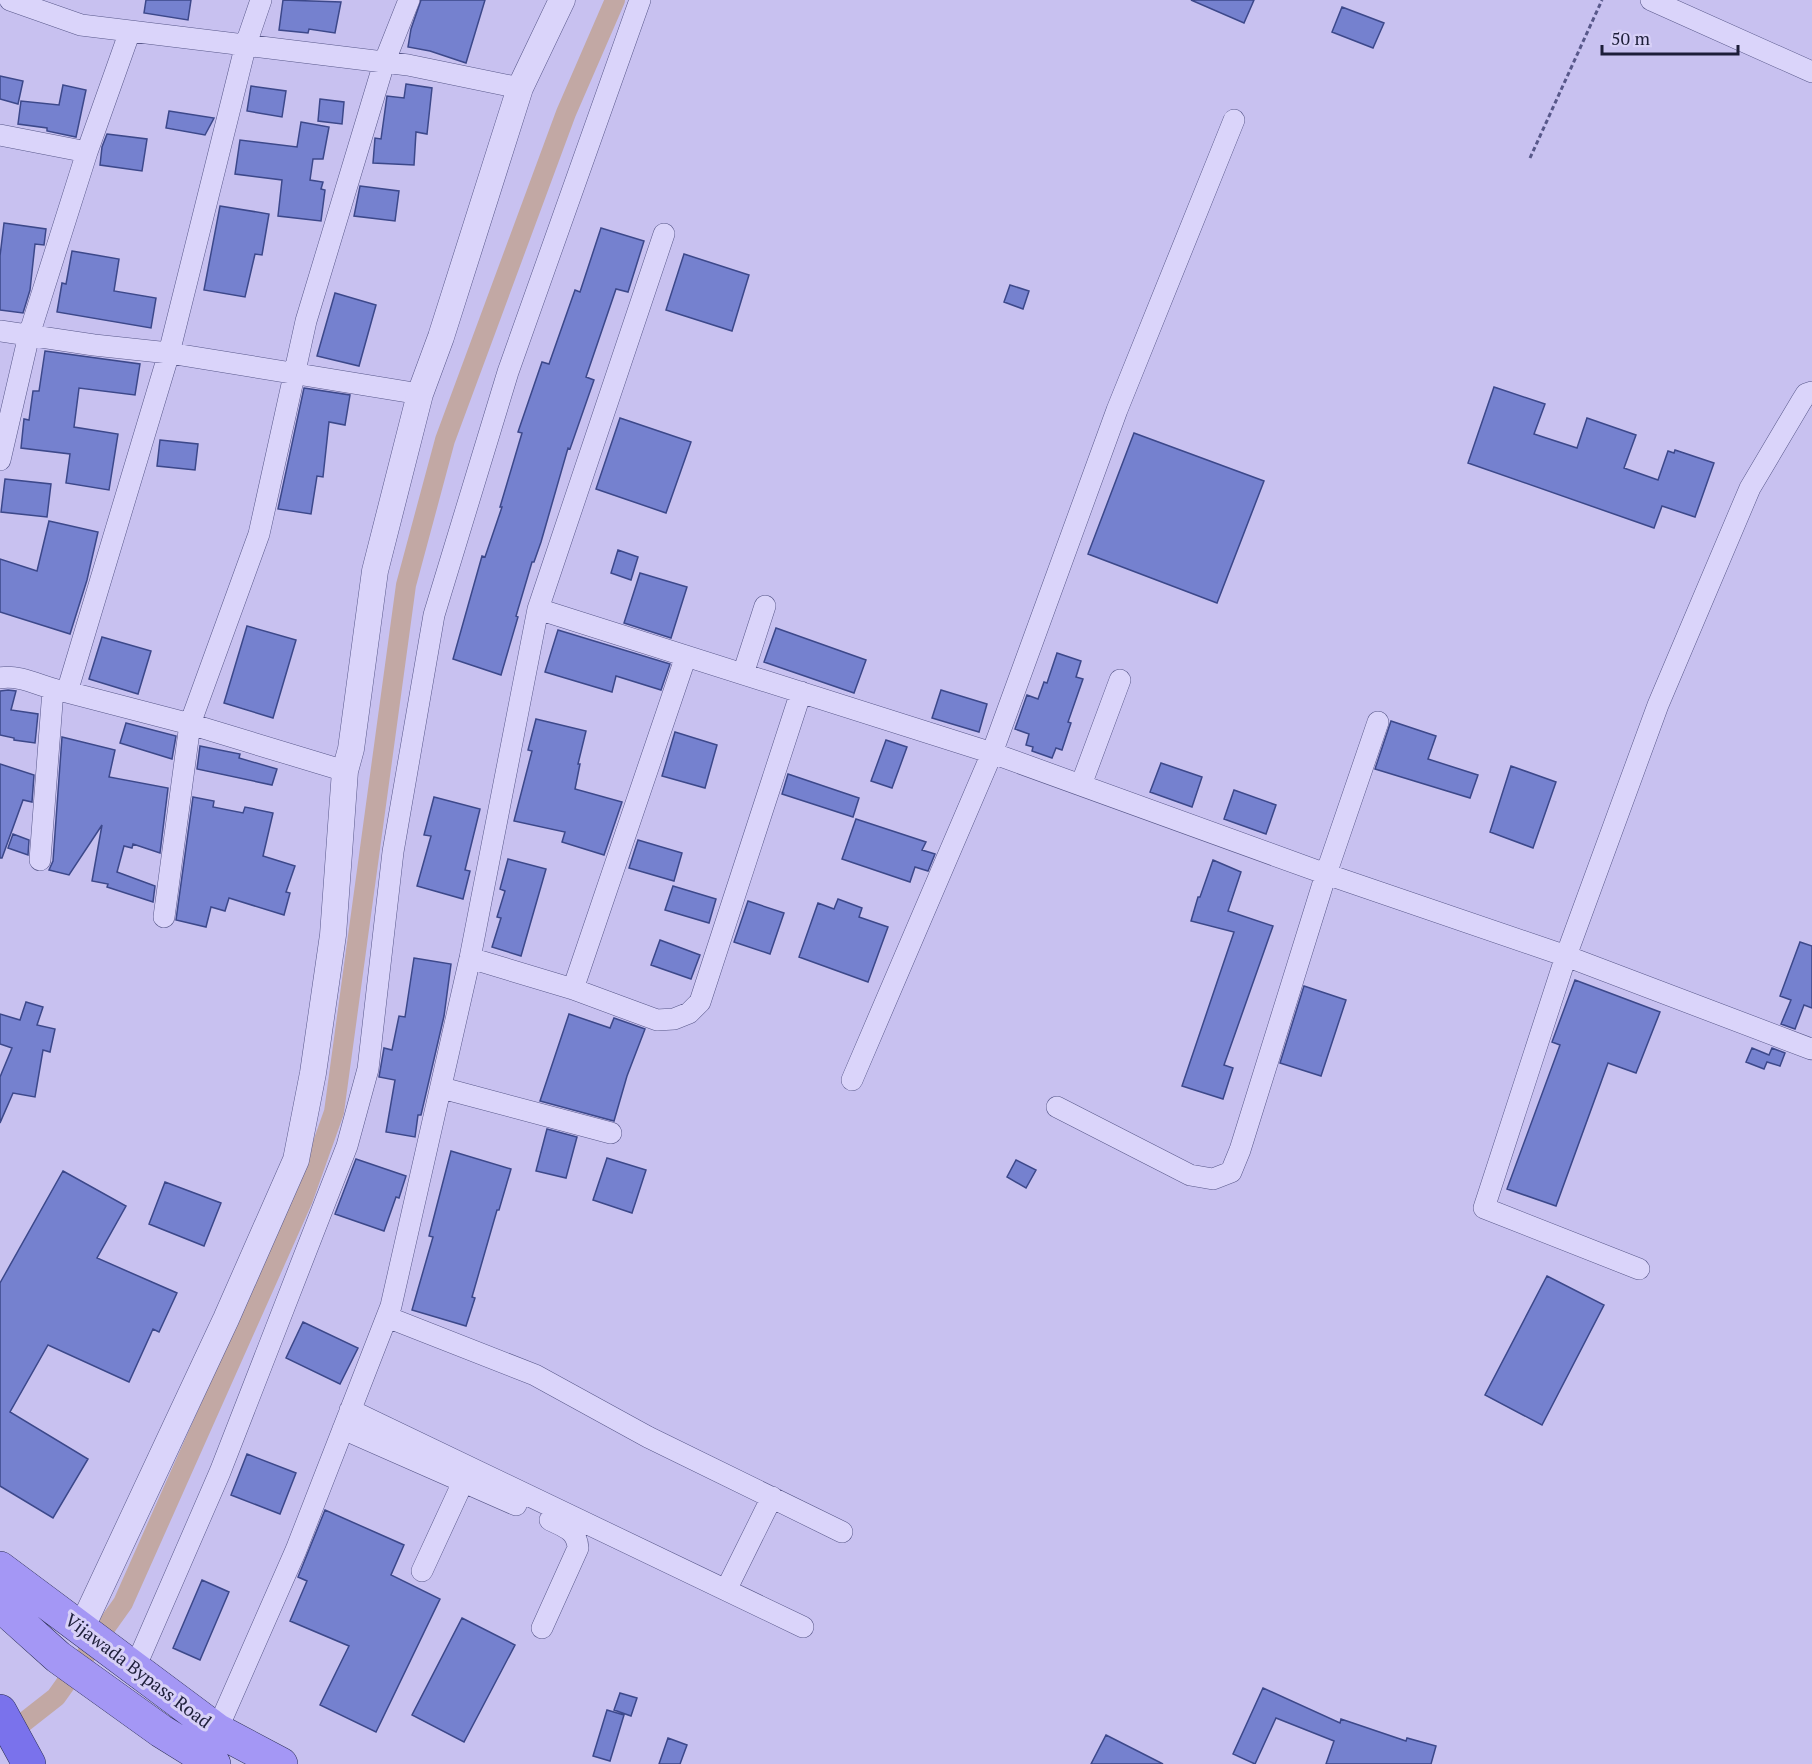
<svg xmlns="http://www.w3.org/2000/svg" width="1812" height="1764" viewBox="0 0 1812 1764" font-family="'PT Serif',serif">
	<style>
		.lines { fill: none; stroke-linecap: round; stroke-linejoin: round }
		.canal { stroke: #c2a8a4; stroke-width: 20 }
		.building { fill: #7581cf; stroke: #3c488a; stroke-width: 1.5 }
		.minor-casing { stroke: #58588a; stroke-width: 22 }
		.tertiary-casing { stroke: #58588a; stroke-width: 27 }
		.primary-casing { stroke: #2c3057; stroke-width: 34 }
		.trunk-casing { stroke: #2c3057; stroke-width: 34 }
		.path { stroke: #58588a; stroke-width: 3; stroke-dasharray: 4.5 3; stroke-linecap: butt }
		.minor { stroke: #dad4fa; stroke-width: 21 }
		.tertiary { stroke: #dad4fa; stroke-width: 26 }
		.primary { stroke: #a497f5; stroke-width: 33 }
		.trunk { stroke: #7a72ec; stroke-width: 33 }
		.labels { text-anchor: middle; stroke-width: 6; stroke-linejoin: round; paint-order: stroke }
		.street-label { font-size: 18px; fill: #1d1e39; stroke: #d7d0f7 }
	</style>
	<rect width="100%" height="100%" fill="#c8c1f0"/>
	<g class="lines">
		<path class="canal" d="M5 1737 56 1697 123 1603 303 1199 334 1112 406 585 445 440 566 113 615 0"/>
	</g>
	<path class="building" d="M146 0H191L188 20 144 13Z
		M283 0 341 2 335 33 309 29 308 33 279 30Z
		M421 0H485L466 63 430 51 408 47 411 29Z
		M1191 0H1254L1244 23Z
		M1342 7 1384 23 1373 48 1332 32Z
		M0 76 23 81 18 104 0 99Z
		M406 84 432 88 427 134 416 132 414 165 373 163 375 138 381 139 387 96 404 98Z
		M63 85 86 90 76 137 47 131V128L18 124 21 101 59 105Z
		M251 86 286 91 282 117 247 111Z
		M320 99 344 102 342 124 318 121Z
		M169 111 214 118 205 135 166 128Z
		M301 122 329 127 323 159H313L310 180 323 182 321 189 325 190 321 221 278 216 282 180 235 174 240 140 297 147Z
		M107 134 147 139 142 171 100 165 102 147Z
		M360 186 399 191 395 221 354 216Z
		M220 206 269 214 262 255 255 254 245 297 204 290Z
		M4 223 46 229 44 245 35 244 30 290 23 313 0 310V256Z
		M601 228 644 241 628 292 616 289 586 377 594 380 570 449 568 448 541 542 534 562H532L516 616 518 617 501 675 453 659 482 556 485 557 502 507H500L522 433 518 432 542 362 549 364 575 290 580 292Z
		M72 251 119 259 114 291 156 298 151 328 57 312 62 283 66 284Z
		M684 254 749 275 732 331 666 310Z
		M1010 285 1029 291 1023 309 1004 302Z
		M335 293 376 305 359 366 317 356Z
		M45 351 140 364 135 395 79 388 74 427 118 434 109 490 66 483 70 454 21 448 24 419 29 420 33 391H39Z
		M1494 387 1545 404 1534 434 1577 448 1587 418 1636 435 1624 468 1658 480 1668 451 1674 453 1675 450 1714 463 1695 517 1662 506 1654 528 1468 463Z
		M304 388 350 395 345 425 329 422 323 477 317 476 311 514 278 509Z
		M620 418 691 442 666 513 596 489Z
		M1134 433 1264 481 1217 603 1088 554Z
		M160 440 198 444 195 470 157 466Z
		M5 479 51 484 47 517 1 512Z
		M49 521 98 532 87 580 70 634 0 612V559L37 571Z
		M618 550 638 557 631 580 611 573Z
		M640 573 687 587 671 638 624 623Z
		M247 626 296 640 273 718 224 703Z
		M776 628 866 660 854 693 764 662Z
		M558 630 670 664 661 690 616 676 612 692 545 672Z
		M102 637 151 651 138 694 89 679Z
		M1057 653 1081 661 1076 677 1083 679 1068 722 1071 723 1062 750 1056 748 1052 758 1032 751 1033 747 1026 745 1029 734 1015 729 1027 695 1038 699 1044 682 1047 683Z
		M8 690 16 691 11 710 38 714 35 743 14 740V738L0 735V691Z
		M941 690 987 704 979 732 932 718Z
		M536 719 586 731 578 764H580L575 789 622 802 604 855 562 842 565 832 514 821 532 751 528 750Z
		M1391 721 1436 736 1428 759 1478 775 1470 798 1375 769Z
		M126 723 176 736 172 759 120 743Z
		M675 732 717 745 705 788 662 776Z
		M62 737 115 750 109 777 168 788 160 853 133 844 132 848 124 846 117 872 155 886 153 902 107 887 108 884 92 881 102 825 69 875 49 870 53 861Z
		M886 740 907 747 892 788 871 781Z
		M200 746 240 754 239 758 277 769 272 785 197 769Z
		M1161 763 1202 777 1192 807 1150 792Z
		M0 764 34 775 32 802 23 800 2 858H0Z
		M1511 766 1556 782 1533 848 1490 832Z
		M788 774 859 798 853 817 782 794Z
		M1234 790 1276 805 1266 834 1224 819Z
		M193 797 214 801 213 807 243 813 245 807 273 813 263 856 295 866 286 892 290 893 284 915 229 898 225 911 211 907 206 927 176 920Z
		M434 797 480 809 465 870 470 871 463 899 417 886 431 836 424 835Z
		M856 819 926 842 922 850 935 854 928 871 915 867 910 882 842 859Z
		M13 834 29 840 28 855 8 848Z
		M638 840 682 853 674 881 629 868Z
		M508 859 546 869 521 956 492 947 501 918 497 917 505 891 500 889Z
		M1213 860 1241 872 1228 911 1273 926 1224 1065 1233 1068 1223 1099 1182 1086 1234 932 1191 921 1198 897H1200Z
		M673 886 716 899 709 923 665 910Z
		M838 899 862 908 859 917 888 927 868 982 799 957 818 903 834 909Z
		M748 901 784 913 770 954 734 942Z
		M660 940 700 955 691 979 651 965Z
		M1800 942 1812 946V1008L1804 1005 1795 1029 1781 1024 1791 1000 1780 996Z
		M414 958 451 964 444 1016 421 1115H418L415 1137 386 1132 395 1080 379 1077 384 1048 392 1050 399 1016 405 1017Z
		M1575 980 1660 1012 1636 1073 1608 1063 1556 1206 1507 1189 1560 1045 1552 1042Z
		M1304 986 1346 1000 1321 1076 1280 1063Z
		M26 1002 43 1007 37 1025 55 1029 50 1052 43 1050 35 1097 13 1093 0 1123V1077L12 1048 0 1044V1014L20 1020Z
		M569 1014 610 1028 614 1018 645 1029 627 1076 614 1121 540 1101Z
		M1752 1048 1769 1055 1772 1048 1785 1053 1780 1066 1767 1062 1764 1069 1746 1062Z
		M547 1129 577 1137 566 1178 536 1171Z
		M451 1151 511 1169 499 1210H497L472 1297 475 1298 466 1326 412 1310 433 1237 429 1236Z
		M607 1158 646 1170 632 1213 593 1200Z
		M356 1159 406 1176 399 1198 396 1197 384 1231 335 1214Z
		M1016 1160 1036 1170 1026 1188 1007 1177Z
		M63 1171 126 1206 97 1258 177 1293 159 1332 153 1329 129 1382 48 1345 10 1412 88 1459 53 1518 0 1486V1283Z
		M165 1182 221 1203 204 1246 149 1224Z
		M1547 1276 1604 1305 1542 1425 1485 1395Z
		M303 1322 358 1348 340 1384 286 1358Z
		M247 1454 296 1473 280 1514 231 1495Z
		M325 1510 404 1545 391 1575 440 1599 376 1732 320 1705 349 1646 290 1621 307 1581 298 1577Z
		M202 1580 229 1592 200 1660 173 1648Z
		M462 1618 515 1645 464 1742 412 1715Z
		M1263 1688 1340 1723 1341 1719 1406 1741 1407 1738 1436 1746 1431 1764H1326L1334 1741 1276 1718 1255 1764 1233 1754Z
		M620 1693 637 1698 631 1716 614 1710Z
		M607 1710 624 1715 610 1761 593 1756Z
		M1106 1735 1163 1764H1091Z
		M668 1738 687 1745 680 1764H659Z"/>
	<g class="lines">
		<g class="minor-casing">
			<path id="minor" d="M10 0 81 25 408 65 520 88
				M1651 0 1812 72
				M0 135 87 152
				M0 331 94 345 169 353 420 394
				M0 460 29 335 87 152 130 31
				M538 609 664 234
				M743 674 765 606
				M0 678C23 674 44 689 67 692L190 724 345 771
				M67 692 169 353 246 44 261 0
				M1081 785 1120 680
				M40 860 53 690
				M164 917 190 724 259 534 306 321 384 63 409 0
				M470 958 573 989 657 1020 674 1019 689 1013 700 1002 801 692
				M573 989 686 656
				M852 1080 992 753 1326 874 1566 956 1658 705 1750 488 1801 402 1806 394 1812 392
				M442 1088 611 1133
				M1057 1107 1190 1175 1213 1179 1231 1172 1240 1150 1326 874 1378 722
				M1639 1269 1484 1208 1566 956 1811 1049 1812 1048
				M387 1317 535 1375 648 1437 842 1532
				M350 1410 803 1627
				M343 1429 516 1505
				M422 1571 463 1482
				M726 1590 772 1497
				M542 1628 578 1548C577 1530 564 1527 550 1520
				M134 1670 220 1472 347 1146 368 1069 393 852 434 615 508 372 640 0
				M217 1730 296 1550 391 1306 470 958 538 609 992 753 1117 410 1234 120"/>
		</g>
		<g class="tertiary-casing">
			<path id="tertiary" d="M81 1629 226 1319 296 1160 313 1073 333 935 345 771 351 749 375 571 420 394 441 337 520 88 562 0"/>
		</g>
		<g class="primary-casing">
			<path id="primary" d="M0 1568 217 1730 281 1764
				M0 1605 58 1657 161 1731 214 1764"/>
		</g>
		<g class="trunk-casing">
			<path id="trunk" d="M0 1711 29 1764"/>
		</g>
		<path class="path" d="M1530 158 1602 0"/>
		<use href="#minor" class="minor"/>
		<use href="#tertiary" class="tertiary"/>
		<use href="#primary" class="primary"/>
		<use href="#trunk" class="trunk"/>
	</g>
	<g class="labels">
		<g class="street-label">
			<text transform="translate(138 1671) rotate(37)" y="6">Vijawada Bypass Road</text>
		</g>
	</g>
	<path d="M1602 45v9h136v-9" fill="none" stroke="#1d1e39" stroke-width="3"/>
	<text x="1611" y="45" font-size="18" fill="#1d1e39" stroke="#d7d0f7" stroke-width="4.5" paint-order="stroke">50 m</text>
</svg>
